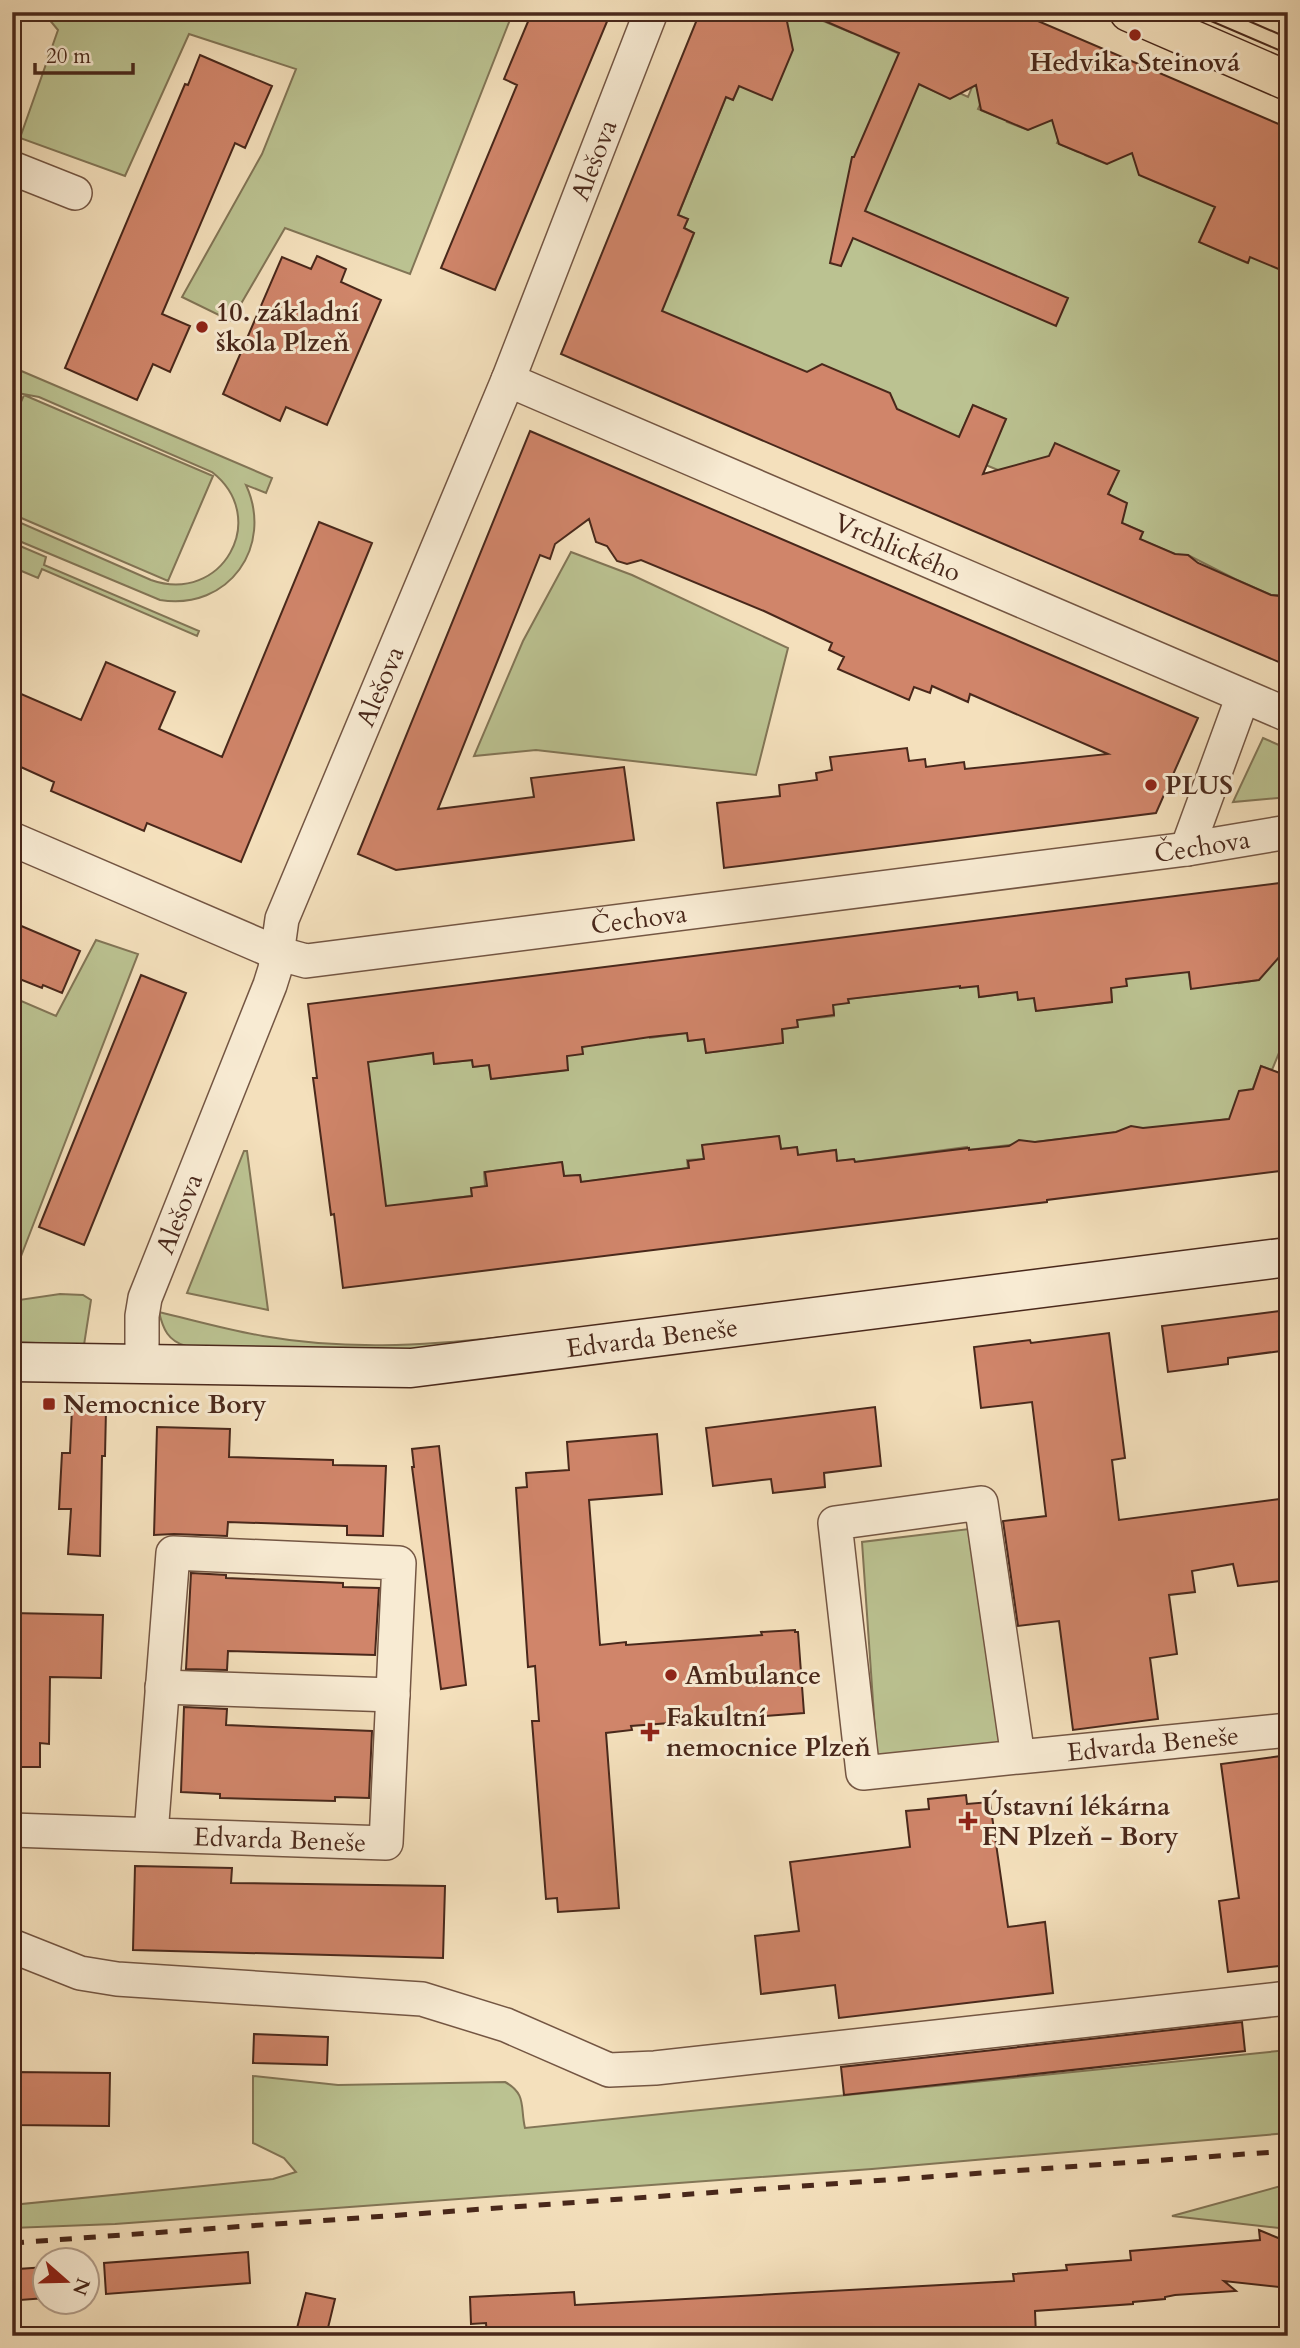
<svg xmlns="http://www.w3.org/2000/svg" width="1300" height="2348" viewBox="0 0 1300 2348" font-family="Cardo,serif">
	<style>
		.green { fill: #bbc291; stroke: #827556; stroke-width: 2 }
		.building { fill: #d0856a; stroke: #49281b; stroke-width: 2 }
		.lines { fill: none; stroke-linecap: round; stroke-linejoin: round }
		.street-casing { stroke: #745643; stroke-width: 36 }
		.secondary-casing { stroke: #49281b; stroke-width: 41 }
		.primary-casing { stroke: #49281b; stroke-width: 41 }
		.street { stroke: #f8ebd3; stroke-width: 33 }
		.secondary { stroke: #f8ebd3; stroke-width: 38 }
		.primary { stroke: #f4e0bc; stroke-width: 38 }
		.tram { stroke: #49281b; stroke-width: 2 }
		.rail { stroke: #49281b; stroke-width: 5; stroke-dasharray: 12 12; stroke-linecap: butt }
		.poi-dot { fill: #8f2418; stroke: #f8ebd3; stroke-width: 2.5 }
		.labels { text-anchor: middle; stroke-width: 6; stroke-linejoin: round; paint-order: stroke }
		.poi-label { font-size: 26px; font-weight: bold; fill: #49281b; stroke: #f8ebd3; text-anchor: start }
		.street-label { font-size: 26px; fill: #49281b; stroke: #f8ebd3 }
	</style>
	<rect width="100%" height="100%" fill="#f4e0bc"/>
	<filter id="stains"><feTurbulence type="fractalNoise" baseFrequency=".00286" numOctaves="4"/><feColorMatrix values="0 0 0 0 .2 0 0 0 0 .09 0 0 0 0 .02 0 0 0 .5 -.17"/></filter>
	<radialGradient id="worn" r=".72"><stop offset=".6" stop-color="#630" stop-opacity="0"/><stop offset="1" stop-color="#630" stop-opacity=".3"/></radialGradient>
	<path class="green" d="M43 12H513L410 274 285 228 231 321 182 297 262 154 296 69 189 34 125 176 20 138 58 30Z
		M773 12H820L818 19 852 33 854 29 865 39 897 53 900 47 902 77 950 98 955 91 968 97 980 67 995 73 978 109 1000 118 1016 104 1007 122 1028 130 1074 107 1057 143 1078 152 1087 135 1085 155 1107 164 1138 135 1139 174 1156 182 1163 170 1172 174 1167 187 1216 205 1200 242 1247 263 1264 223 1288 261 1284 271 1288 273V599L1279 595H1271L1235 579 1188 555H1177L1139 539 1143 532 1122 523 1105 502 1118 471 1042 473 1038 465 1029 461 1010 475 981 463 992 449 1006 419 973 405 959 438 809 393 651 321 677 276 694 233 684 228 688 219 678 215 726 97 733 100Z
		M12 367 272 478 266 493 246 485C274 546 229 611 160 600L12 538V519L151 580C222 605 271 518 212 472L39 397 12 392Z
		M24 395 213 476 168 581 12 514V422Z
		M13 543 46 557 44 565 199 631 197 636 42 569 38 578 12 567Z
		M571 552 632 575 788 648 756 775 536 750 474 756 523 641Z
		M1263 738 1288 749V797L1233 802Z
		M96 940 138 954 18 1264 12 1263V997L56 1016Z
		M1256 946 1265 952 1288 960V1031L1272 1070 1261 1066 1252 1091 1238 1118 967 1150V1147L855 1162 854 1159 837 1161 836 1150 798 1155 797 1147 781 1149 779 1136 703 1145 704 1159 687 1160 688 1168 581 1182 580 1175 564 1176 562 1162 484 1172 485 1186 471 1188 472 1196 434 1200 364 1229 342 1056 415 1047 417 1055 433 1053 434 1064 472 1060 473 1067 489 1065 491 1079 567 1070 565 1055 582 1047 648 1027 650 1038 687 1033 689 1041 704 1039 706 1053 783 1043 782 1029 797 1027V1020L834 1016 833 1005 847 999 959 986 960 988 978 986 980 997 1017 992 1034 998 1036 1011 1112 1002 1111 988 1126 979 1186 955 1191 988 1237 969 1239 983 1258 980Z
		M244 1151H247L268 1310 187 1293Z
		M60 1294 83 1295 91 1300 84 1345 12 1342V1301Z
		M159 1312C193 1320 228 1330 263 1336 342 1350 423 1346 503 1337L505 1348 439 1353 186 1346C168 1341 163 1329 159 1312Z
		M969 1529 1008 1749 877 1759 862 1542Z
		M1288 2050V2133L872 2169 115 2224 12 2228V2205L273 2179 296 2172 284 2158 253 2143V2076L338 2085 505 2082C527 2094 520 2107 525 2128Z
		M1288 2184V2229L1172 2216Z"/>
	<path class="building" d="M532 12H611L495 290 441 268 517 85 504 79Z
		M700 12H785L793 50 772 100 739 86 733 100 726 97 678 215 688 219 684 228 694 233 662 311 807 372 822 364 890 393 897 409 959 437 973 405 1006 419 983 474 1049 456 1055 443 1119 471 1108 494 1127 503 1122 523 1143 532 1140 539 1175 554 1188 555 1198 563 1271 595 1288 597V666L561 354Z
		M804 12H1017L1288 128V273L1250 257 1248 263 1199 242 1215 207 1139 175 1132 153 1107 164 1059 144 1052 120 1028 130 981 110 976 85 950 99 919 84 865 211 1068 298 1056 326 853 238 841 266 830 263 852 157H854L899 53Z
		M200 55 272 86 245 148 235 143 162 314 190 326 170 372 153 364 137 400 65 368 185 84 188 85Z
		M317 256 346 269 341 282 381 300 327 425 286 407 280 421 223 394 282 257 311 269Z
		M530 431 1198 718 1156 813 724 868 717 803 780 796 779 785 817 780 816 773 832 770 830 757 907 748 909 761 925 759 926 767 964 762 965 769 1108 754 970 694 968 702 932 686 930 693 914 687 909 700 838 669 844 657 829 650 832 643 764 611 641 560 627 564 617 561 607 546 596 542 589 519 555 544 550 559 540 555 438 809 534 797 531 778 624 767 634 840 396 870 358 854Z
		M319 522 372 543 241 862 147 823 144 831 51 791 54 782 12 763V690L81 720 106 662 175 692 159 729 222 757Z
		M1288 882V947L1259 980 1191 989 1189 972 1126 979 1127 986 1111 988 1112 1002 1036 1011 1034 998 1018 1000 1017 992 979 997 978 986 960 988V986L848 999 849 1003 833 1005 834 1015 797 1020 798 1027 782 1029 783 1043 706 1053 704 1039 688 1041 687 1033 650 1037 582 1047 583 1054 567 1056 568 1070 491 1079 489 1065 473 1067 472 1060 434 1064 433 1053 368 1062 386 1206 472 1196 471 1188 487 1186 485 1172 562 1162 564 1176 580 1175 581 1182 689 1168 688 1161 704 1159 702 1145 779 1136 781 1149 797 1147 798 1155 836 1150 837 1161 854 1159 855 1162 969 1148V1150L1009 1146 1019 1140 1035 1142 1116 1132 1131 1126 1143 1128 1229 1119 1239 1091 1253 1089 1261 1066 1288 1076V1170L1047 1200V1202L343 1288 334 1214 331 1215 322 1146 313 1078H317L308 1004Z
		M12 922 80 951 62 993 43 985 42 988 12 976Z
		M141 975 186 993 84 1245 39 1227Z
		M1288 1310V1350L1228 1358V1364L1168 1372 1162 1326Z
		M1109 1333 1125 1458 1112 1460 1119 1520 1288 1498V1580L1238 1586 1233 1564 1192 1571 1195 1592 1169 1595 1177 1654 1150 1658 1158 1719 1073 1730 1059 1621 1018 1626 1003 1521 1046 1516 1032 1402 981 1408 974 1347 1030 1340 1031 1343Z
		M875 1407 881 1466 824 1473 825 1487 773 1493 771 1479 713 1486 706 1428Z
		M72 1408 106 1409 105 1456H102L100 1556 68 1554 71 1509H59L62 1453H70Z
		M157 1427 230 1429 229 1457 333 1460V1465L386 1466 383 1536 347 1535V1526L228 1522 227 1536 174 1534 154 1535Z
		M657 1434 662 1494 589 1500 600 1645 626 1642V1645L762 1635 761 1632 795 1630V1632H798L804 1713 631 1726 632 1730 606 1733 619 1908 558 1912 557 1898 546 1899 532 1721H539L535 1666 528 1667 516 1488 527 1487 526 1473 569 1470 567 1442Z
		M439 1446 466 1685 441 1689 412 1467H414L412 1449Z
		M191 1573 226 1575V1578L343 1583V1587L379 1588 375 1655 228 1651 227 1670 186 1669Z
		M12 1613 103 1615 101 1678 50 1677 49 1744 40 1743V1767H12Z
		M184 1707 227 1709 226 1725 372 1731 369 1798 335 1797V1801L220 1798V1794L181 1792Z
		M1288 1755V1965L1228 1972 1219 1901 1239 1898 1221 1764Z
		M966 1795 967 1804 990 1802 1008 1927 1045 1922 1053 1993 839 2018 835 1985 761 1994 755 1936 799 1931 790 1862 910 1847 906 1811 929 1809 928 1799Z
		M135 1866 232 1868 231 1883 445 1886 443 1958 133 1950Z
		M1242 2022 1245 2051 844 2095 841 2067Z
		M254 2034 328 2037 327 2065 253 2063Z
		M12 2072 110 2073 109 2126 12 2125Z
		M1259 2230 1288 2242V2288L1224 2281 1236 2291 1175 2295 1165 2297V2299L1133 2302V2304L1035 2311 1036 2336H487L486 2323 471 2324 470 2297 574 2292 575 2305 1014 2281 1013 2274 1067 2270 1066 2265 1131 2260 1130 2251 1260 2240Z
		M248 2252 250 2283 106 2294 104 2263Z
		M46 2267V2298L20 2300 18 2269Z
		M306 2293 335 2299 326 2336H295Z"/>
	<g class="lines">
		<g class="street-casing">
			<g id="street">
				<path d="M12 168 75 193"/>
				<path id="s1" d="M508 380 1288 715"/>
				<path id="s2" d="M12 839 277 953 306 961 1187 849 1288 832"/>
				<path d="M1187 849 1243 696"/>
				<path id="s3" d="M142 1365V1316L145 1298 270 985 275 969 282 919 508 380 651 12"/>
				<path d="M162 1687 393 1695"/>
				<path id="s4" d="M1018 1757 981 1503 835 1523 863 1773 1018 1757 1039 1755 1288 1730"/>
				<path id="s5" d="M12 1830 386 1843 399 1563 173 1553 151 1834"/>
				<path d="M12 1946 80 1973 117 1979 422 1999 506 2025 609 2070 655 2068 1288 1998"/>
			</g>
		</g>
		<g class="secondary-casing">
			<g id="secondary">
				<path id="s6" d="M12 1362 411 1368 1288 1257"/>
			</g>
		</g>
		<g class="primary-casing">
			<path id="primary" d="M1129 12 1288 81"/>
		</g>
		<use href="#street" class="street"/>
		<use href="#secondary" class="secondary"/>
		<use href="#primary" class="primary"/>
		<path class="tram" d="M1190 12 1288 54
			M1228 12 1288 38"/>
		<path class="rail" d="M12 2243 1288 2151"/>
	</g>
	<g class="poi-dot">
		<circle cx="1135" cy="35" r="7"/>
		<circle cx="202" cy="327" r="7"/>
		<circle cx="1151" cy="785" r="7"/>
		<rect x="42" y="1397" width="14" height="14" rx="3.5"/>
		<circle cx="671" cy="1675" r="7"/>
		<path d="M646.5 1721.5h7v7h7v7h-7v7h-7v-7h-7v-7h7z"/>
		<path d="M964.5 1810.5h7v7h7v7h-7v7h-7v-7h-7v-7h7z"/>
	</g>
	<g class="labels">
		<g class="poi-label">
			<text x="1135" y="71" text-anchor="middle">Hedvika Steinová</text>
			<text x="216" y="321">10. základní<tspan x="216" dy="30">škola Plzeň</tspan></text>
			<text x="1165" y="794">PLUS</text>
			<text x="63" y="1413">Nemocnice Bory</text>
			<text x="685" y="1684">Ambulance</text>
			<text x="666" y="1726">Fakultní<tspan x="666" dy="30">nemocnice Plzeň</tspan></text>
			<text x="982" y="1815">Ústavní lékárna<tspan x="982" dy="30">FN Plzeň - Bory</tspan></text>
		</g>
		<g class="street-label">
			<text dy="9" stroke="none"><textPath href="#s3" startOffset="1292">Alešova</textPath></text>
			<text dy="9" stroke="none"><textPath href="#s1" startOffset="424">Vrchlického</textPath></text>
			<text dy="9" stroke="none"><textPath href="#s3" startOffset="724">Alešova</textPath></text>
			<text dy="9" stroke="none"><textPath href="#s2" startOffset="1222">Čechova</textPath></text>
			<text dy="9" stroke="none"><textPath href="#s2" startOffset="654">Čechova</textPath></text>
			<text dy="9" stroke="none"><textPath href="#s3" startOffset="158">Alešova</textPath></text>
			<text dy="9" stroke="none"><textPath href="#s6" startOffset="642">Edvarda Beneše</textPath></text>
			<text dy="9" stroke="none"><textPath href="#s4" startOffset="947">Edvarda Beneše</textPath></text>
			<text dy="9" stroke="none"><textPath href="#s5" startOffset="268">Edvarda Beneše</textPath></text>
		</g>
	</g>
	<rect width="1300" height="2348" fill="none" stroke="#f4e0bc" stroke-width="42"/>
	<rect x="14" y="14" width="1272" height="2320" fill="none" stroke="#49281b" stroke-width="3.5"/>
	<rect x="21" y="21" width="1258" height="2306" fill="none" stroke="#49281b" stroke-width="2"/>
	<g transform="translate(66 2281) rotate(110)"><circle r="33" fill="#f8ebd3" stroke="#b29d89" stroke-width="2"/>
	<path d="M0-5L12 26L0 18L-12 26Z" fill="#8f2418"/>
	<text y="-10" font-size="19" font-weight="bold" text-anchor="middle" fill="#49281b">N</text>
	</g>
	<path d="M35 63v10h98v-10" fill="none" stroke="#49281b" stroke-width="3.5"/>
	<text x="46" y="63" font-size="21" fill="#49281b" stroke="#f8ebd3" stroke-width="5" paint-order="stroke">20 m</text>
	<rect width="100%" height="100%" filter="url(#stains)"/>
	<rect width="100%" height="100%" fill="url(#worn)"/>
</svg>
